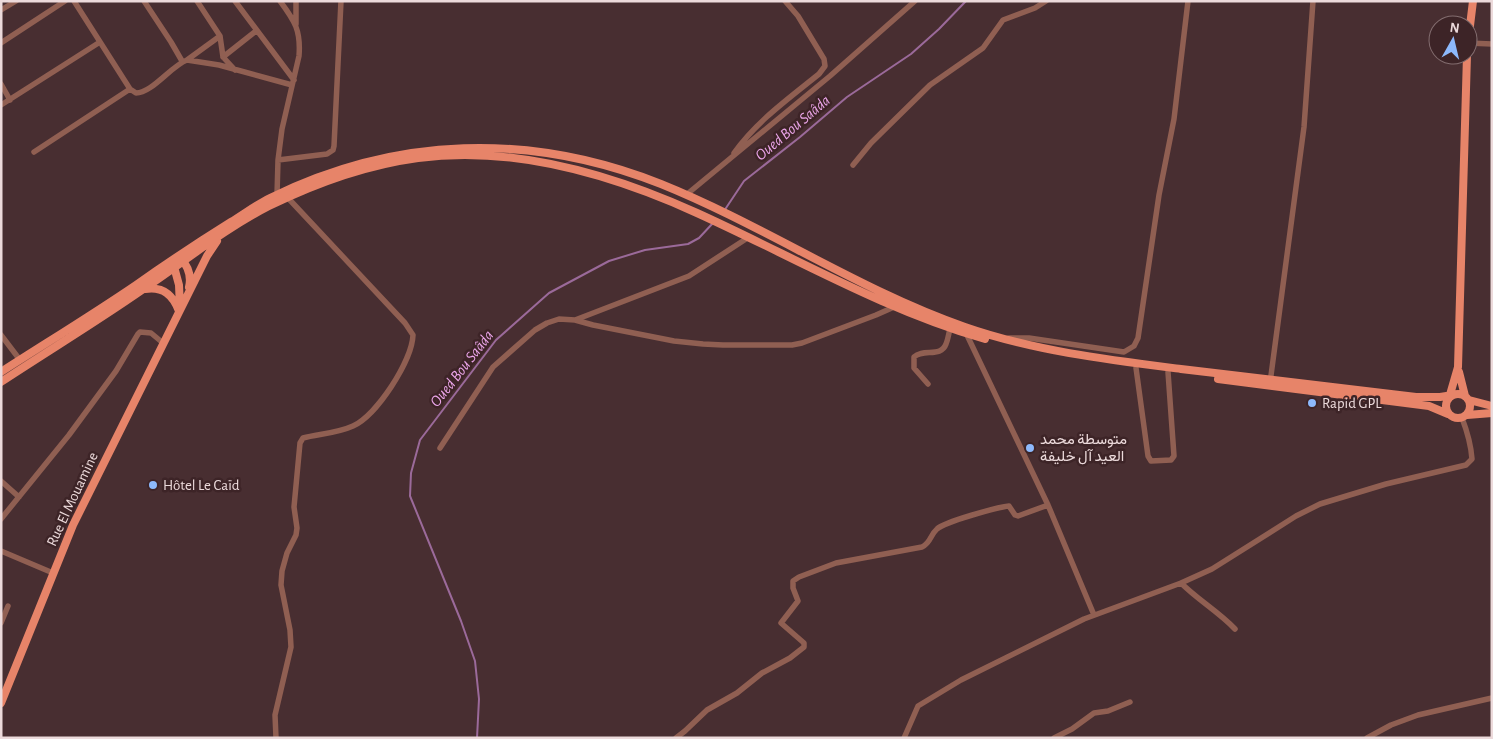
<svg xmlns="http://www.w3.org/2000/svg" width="1493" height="739" viewBox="0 0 1493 739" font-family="'Alegreya Sans',Vazirmatn,sans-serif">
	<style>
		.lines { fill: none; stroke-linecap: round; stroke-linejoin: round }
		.stream { stroke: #9b6a9a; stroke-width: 2 }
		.minor { stroke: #905f52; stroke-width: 5.5 }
		.major { stroke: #e78469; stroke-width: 8 }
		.poi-dot { fill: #8db9fc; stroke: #3d2427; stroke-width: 2 }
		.labels { text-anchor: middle; stroke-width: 5; stroke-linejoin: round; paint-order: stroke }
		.poi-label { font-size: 15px; fill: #ecdadb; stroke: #3d2427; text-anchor: start }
		.street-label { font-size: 15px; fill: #ecdadb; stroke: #3d2427 }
		.water-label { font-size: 16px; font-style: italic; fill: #eca6ea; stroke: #3d2427 }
	</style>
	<rect width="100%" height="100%" fill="#482e31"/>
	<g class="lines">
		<path class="stream" d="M724 211 744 181 800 137 847 97 911 54 939 29 966 1
			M477 738 479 699 475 661 461 621 410 496 411 473 420 440 496 340 549 293 609 261 645 250 688 244 699 238 713 223"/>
		<path class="minor" d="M144 1 171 42 182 61
			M197 1 220 36 223 57 235 70
			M235 1 294 80
			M1 10 16 1
			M296 24V1
			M1 43 65 1
			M1468 43 1492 44
			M223 57 256 31
			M187 60 220 36
			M1 84 10 100
			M130 89 136 93C152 93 171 66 187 60L219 65 292 85
			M1 105 100 42
			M34 152 130 89 74 1
			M734 153C757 121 788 99 819 74L825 66 824 59 798 16 785 1
			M278 160 327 154 333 150 334 146 341 1
			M853 165 871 143 930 85 983 48 1003 20 1035 8 1046 1
			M277 195 278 160 282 129 299 56C301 31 295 21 280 1
			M686 195 830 76 915 1
			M575 320 689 276 749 237
			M966 333 1048 505 1094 615
			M1 335 20 360
			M1009 338H1029L1124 352 1134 346 1138 338 1159 195 1174 119 1188 1
			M1136 368 1148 456 1151 461 1171 460 1174 456 1168 372
			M1270 383 1304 127 1313 1
			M928 384 914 368V357C923 348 941 358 946 344 948 339 949 333 950 328
			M440 448 493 367 535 330 547 323 559 319 575 320 593 325 674 341 703 344 723 345H792L802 343 876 315 894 307
			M1 481 19 497
			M1 519 69 435 116 371 138 334 140 332 151 333 163 343
			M1 551 53 573
			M1181 583 1212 569 1296 516 1320 504 1386 484 1466 465 1472 459C1471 445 1467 431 1462 418
			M1 623 8 606
			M276 738 275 715 291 647 290 630 281 585 282 571 287 553 296 535 297 528 294 507 300 443 303 438C319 434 338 433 353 426 377 415 412 361 413 335L405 323 288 198
			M676 738 685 731 707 710 737 693 762 673 790 658 804 647V643L781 623 798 601 793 588V581L799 577 836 563 922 547C931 543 930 535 937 529 944 522 998 507 1009 506L1015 515 1018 516 1048 505
			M904 738 918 706 961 680 1084 619 1181 583C1198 600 1219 612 1235 629
			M1054 738 1072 729 1094 713 1108 711 1130 702
			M1367 738 1391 725 1418 715 1492 698"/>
		<path class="major" d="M1468 42 1473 1
			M180 257C188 266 192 275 189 287
			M173 263 179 285 180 308
			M145 289C163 286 173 295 179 311
			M1 372C46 343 92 315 136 285 167 263 199 242 231 222 244 214 256 205 270 198 396 136 530 132 661 184 765 226 859 290 965 327 1034 351 1109 360 1181 369 1260 378 1338 388 1416 397H1440L1453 395
			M1459 372 1465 396
			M1218 379 1429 406 1448 414
			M1 382C48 351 96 322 142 290 184 262 224 229 269 206 316 183 366 165 418 158 514 145 611 174 697 213 792 256 884 310 985 339
			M1446 406a12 12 0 1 1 24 0a12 12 0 1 1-24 0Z
			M1449 398 1458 367 1467 55
			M1469 400 1492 406
			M1467 415 1492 413
			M1 703 73 525 207 256 217 241"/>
	</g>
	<g class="poi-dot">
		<circle cx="1312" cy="403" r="5"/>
		<circle cx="1030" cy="448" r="5"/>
		<circle cx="153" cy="485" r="5"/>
	</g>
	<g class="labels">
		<g class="poi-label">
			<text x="1322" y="408">Rapid GPL</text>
			<text x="1040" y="444">متوسطة محمد<tspan x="1040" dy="17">العيد آل خليفة</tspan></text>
			<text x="163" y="490">Hôtel Le Caïd</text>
		</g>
		<g class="street-label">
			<text transform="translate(72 499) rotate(-65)" y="5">Rue El Mouamine</text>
		</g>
		<g class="water-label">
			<text transform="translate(792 127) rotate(-40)" y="6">Oued Bou Saâda</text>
			<text transform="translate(461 368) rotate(-52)" y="6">Oued Bou Saâda</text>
		</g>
	</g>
	<rect width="1493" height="739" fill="none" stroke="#ecdadb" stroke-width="5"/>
	<g transform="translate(1453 40) rotate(8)"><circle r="24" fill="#3d2427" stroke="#836d6f"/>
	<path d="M0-4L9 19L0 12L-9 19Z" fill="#8db9fc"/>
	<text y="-8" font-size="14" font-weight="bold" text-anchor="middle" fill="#ecdadb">N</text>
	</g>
</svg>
